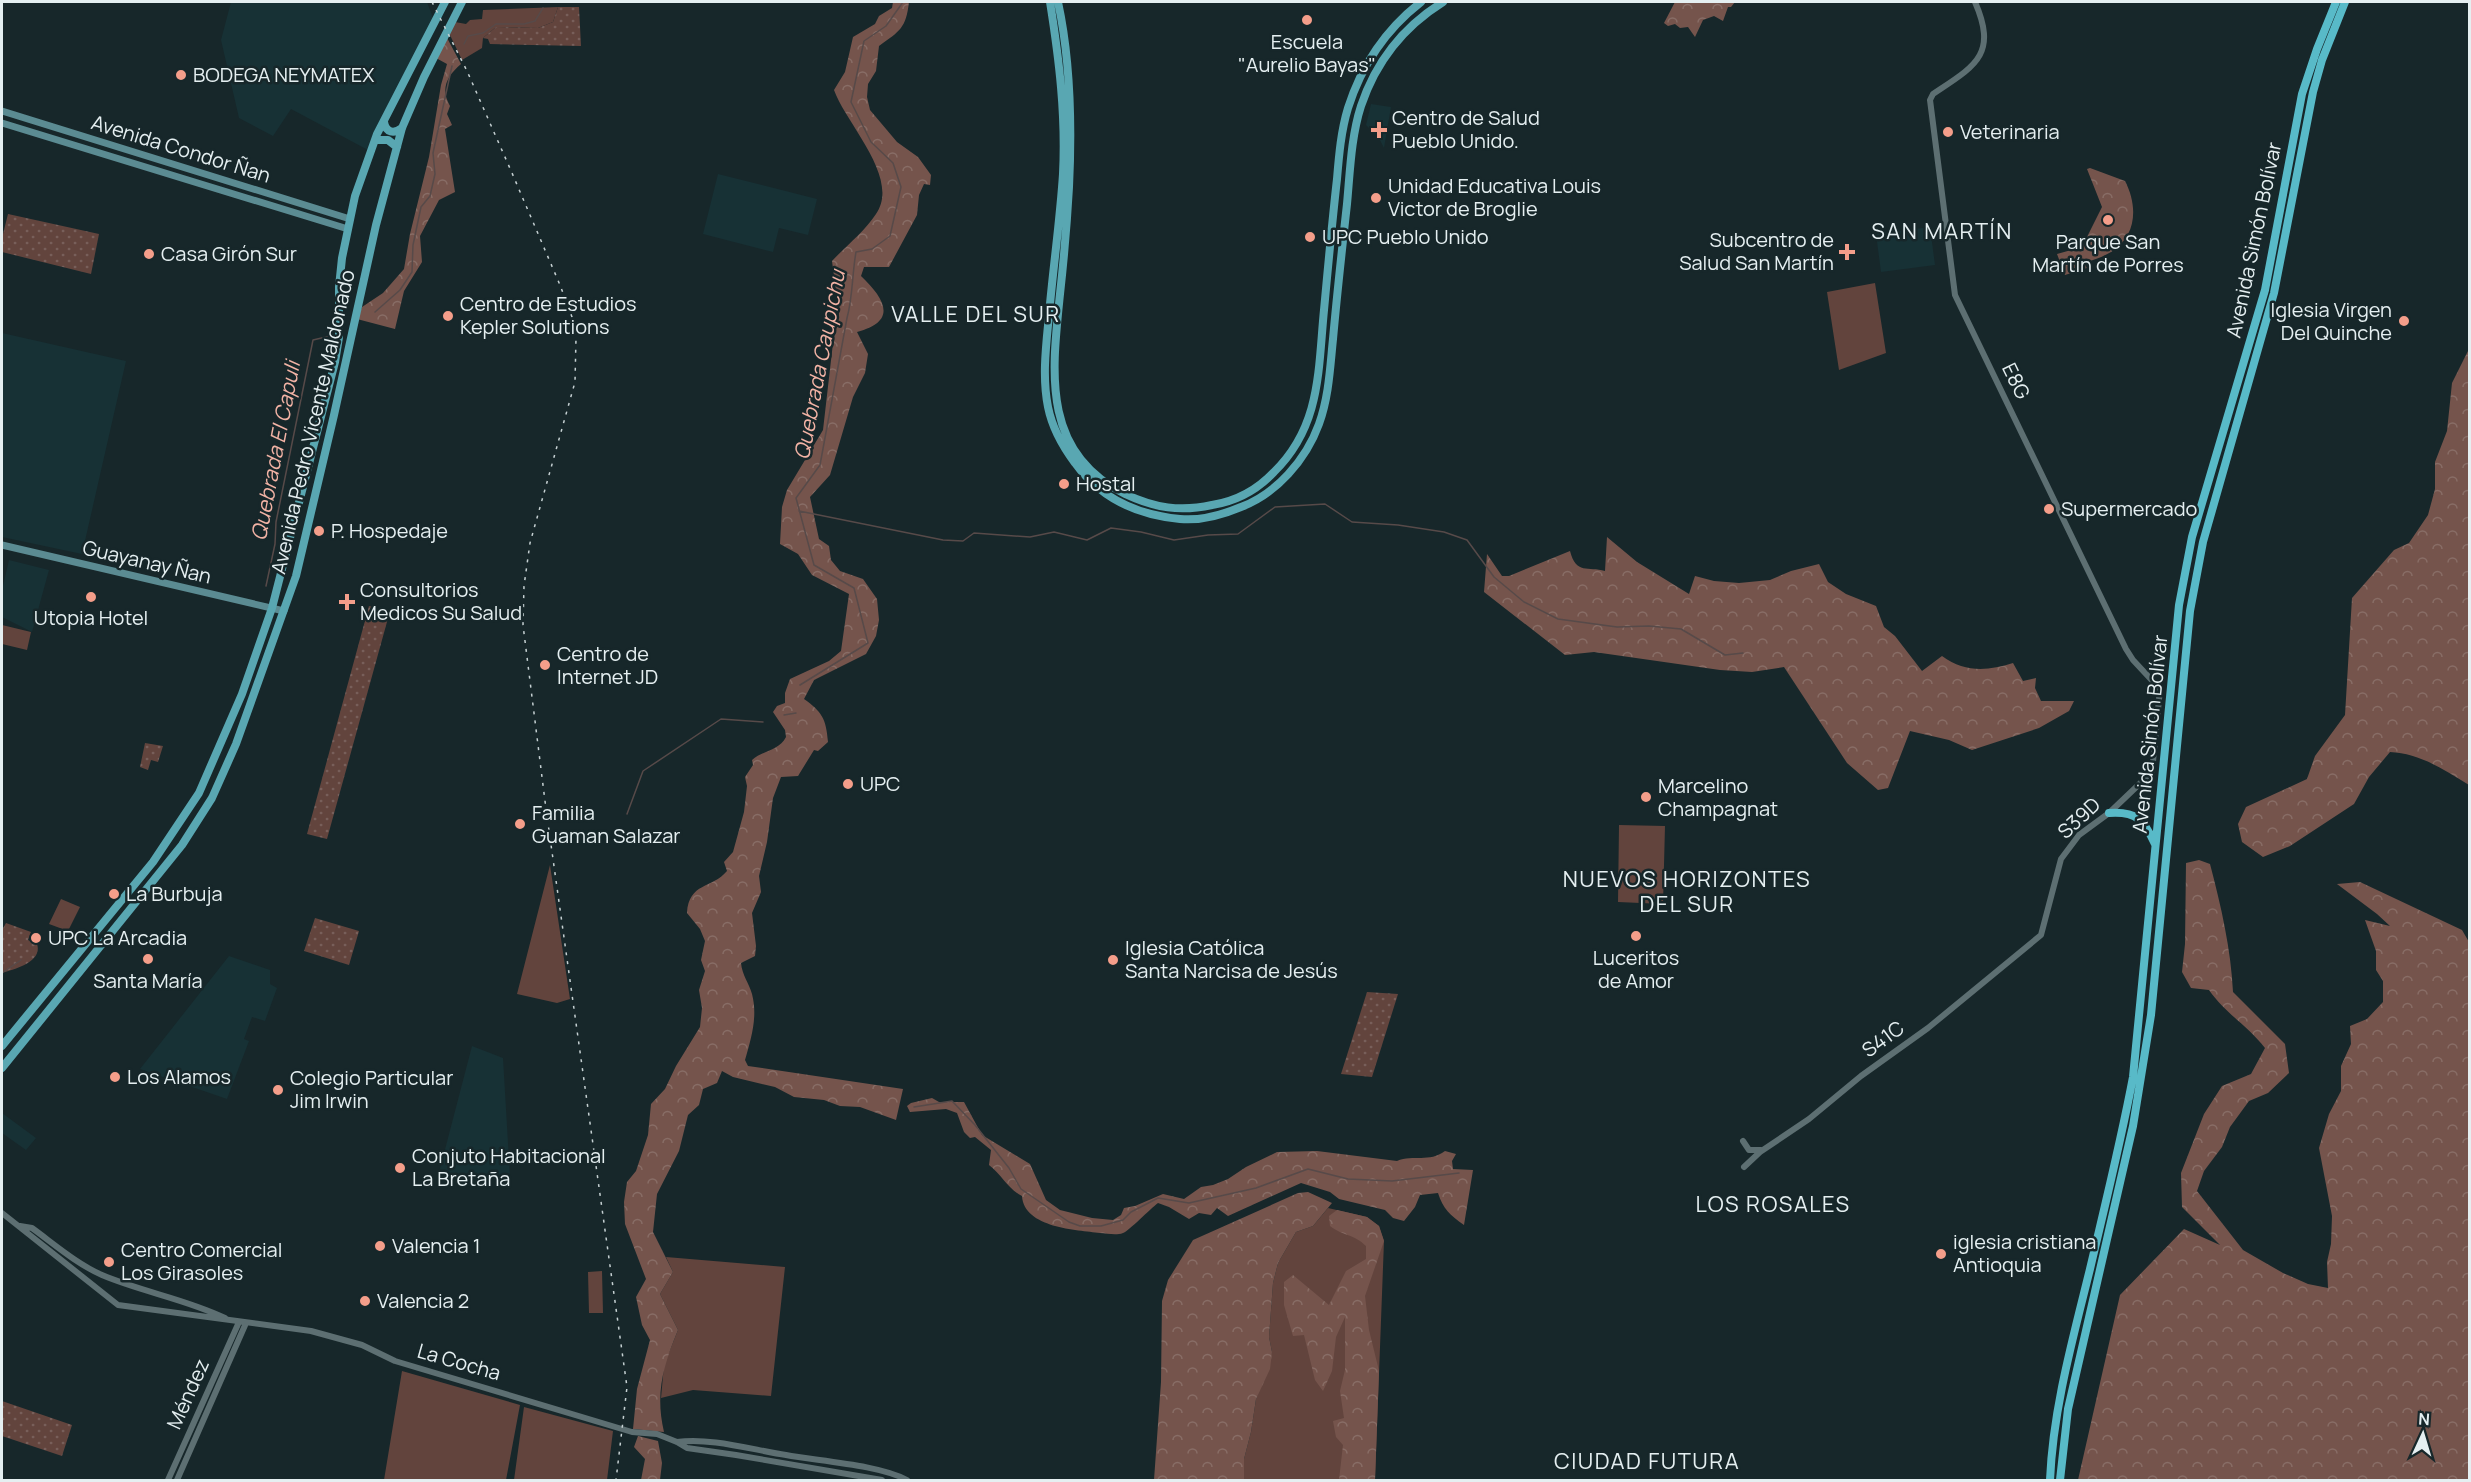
<svg xmlns="http://www.w3.org/2000/svg" width="2471" height="1482" viewBox="0 0 2471 1482" font-family="Manrope,sans-serif">
	<style>
		.built { fill: #173135 }
		.green { fill: #62443d }
		.forest { fill: url(#forest-crowns) }
		.park { fill: url(#park-dots) }
		.lines { fill: none; stroke-linecap: round; stroke-linejoin: round }
		.stream { stroke: #574a49; stroke-width: 1.5 }
		.tertiary { stroke: #5d6f72; stroke-width: 6 }
		.secondary { stroke: #5b8b92; stroke-width: 7 }
		.primary { stroke: #59a7b2; stroke-width: 8 }
		.trunk { stroke: #58bac8; stroke-width: 8 }
		.rail { stroke: #c6d1d3; stroke-width: 1.5; stroke-dasharray: 3 6; stroke-linecap: butt }
		.poi-dot { fill: #f49e8a; stroke: #17272a; stroke-width: 2 }
		.labels { text-anchor: middle; stroke-width: 5; stroke-linejoin: round; paint-order: stroke }
		.poi-label { font-size: 20px; fill: #e5eff1; stroke: #17272a; text-anchor: start }
		.street-label { font-size: 20px; fill: #e5eff1; stroke: #17272a }
		.water-label { font-size: 21px; font-style: italic; fill: #f2b3a5; stroke: #17272a }
		.quarter-label { font-size: 22px; letter-spacing: 1.5px; fill: #e5eff1; stroke: #17272a }
	</style>
	<defs>
		<pattern id="forest-crowns" width="20" height="18" patternUnits="userSpaceOnUse" patternTransform="scale(1.5)"><rect width="20" height="18" fill="#75544c"/><path d="M2 6a3 3 0 1 1 6 0M12 15a3 3 0 1 1 6 0" fill="none" stroke="#886d66"/></pattern>
		<pattern id="park-dots" width="8" height="8" patternUnits="userSpaceOnUse" patternTransform="scale(1.5)"><rect width="8" height="8" fill="#62443d"/><path d="M2 2h.1M6 6h.1" fill="none" stroke="#785f5a" stroke-width="1.8" stroke-linecap="round"/></pattern>
	</defs>
	<rect width="100%" height="100%" fill="#17272a"/>
	<path class="built" d="M231 2H427L433 18 368 150 291 109 273 136 239 118 221 40Z
		M1371 104 1391 107 1384 148 1379 138 1366 125Z
		M718 174 817 199 808 235 779 228 773 252 703 234Z
		M1930 227 1935 265 1881 272 1876 234Z
		M2 333 126 361 82 554 2 537Z
		M9 560 49 570 32 632 2 617V590Z
		M229 956 270 970V984L277 988 265 1021 252 1017 244 1039 249 1041 227 1099 140 1069Z
		M472 1046 503 1058 510 1177 436 1184Z
		M2 1113 36 1138 26 1150 2 1133Z"/>
	<path class="green" d="M558 7 553 22 538 28 496 27 483 38 482 48 462 60 449 33 455 22 466 24 470 20 482 19 483 10Z
		M1875 283 1886 353 1839 370 1827 292Z
		M2 625 31 632 27 650 2 644Z
		M1619 825 1665 826 1663 904 1618 902Z
		M550 865 570 999 557 1003 517 994Z
		M61 899 80 907 68 931 49 924Z
		M1328 1208 1367 1217 1379 1226 1384 1241 1375 1480H1244V1459L1251 1432 1256 1399 1272 1352 1269 1337 1273 1283 1278 1263 1296 1232 1313 1226Z
		M666 1257 785 1267 771 1396 693 1390 661 1398 664 1365 678 1330 660 1294 673 1272Z
		M602 1271 603 1313H589L588 1272Z
		M402 1371 520 1405 506 1480H384Z
		M524 1407 613 1431 607 1480H514Z"/>
	<path class="forest" d="M893 2H909C906 28 900 31 879 46L876 71 868 84 867 97 870 110 897 142 918 157 931 175 930 185 924 184 919 195 917 215 889 267H864L861 276C884 298 899 321 857 332L868 354 865 373 853 397 830 475 810 497 819 539 829 546 831 560 840 571 863 579 877 599 879 620 876 636 866 654 814 680 804 699C822 712 826 718 828 742L818 751 814 750 798 776 781 777 773 798 767 842 759 876 761 892 752 913 756 946 755 956 741 963C742 975 749 983 752 994 758 1017 751 1039 745 1060L748 1066 903 1089 896 1120 860 1107 840 1106 824 1100 794 1097 775 1087 733 1077 722 1071 717 1083 703 1089 699 1105 688 1115 679 1151 657 1194 653 1232 673 1272 660 1294 678 1330C663 1366 655 1394 664 1432L633 1429 637 1389 650 1340 642 1325 636 1297 646 1279 625 1224 624 1202 627 1182 636 1171 648 1135 651 1104 665 1089 676 1066 700 1027 702 1008 699 990 705 971 701 960 705 941 700 929 687 913C689 882 712 889 727 871L724 862 733 852 744 812 747 786 745 777 753 765 752 760C763 750 779 751 786 737L785 730 773 712 777 706 785 703V693L790 679 829 661 841 651 849 594 812 575 798 554 780 544 782 507 787 490 823 430 833 343 839 314 832 261C846 246 865 231 876 214 901 178 846 124 834 90L845 72 853 37 875 24 879 16 892 8Z
		M1675 2H1735L1731 7H1728L1723 21 1714 16 1703 20 1695 37 1688 27 1680 28 1675 24 1668 26 1664 23Z
		M446 36 461 64C447 76 440 89 450 106L447 114 452 125 445 129 455 192 439 200 420 236 422 262 404 291 395 329 357 319 362 307 383 293 404 269 410 234 429 157 441 85 447 64 436 58Z
		M2090 168 2125 181C2138 206 2137 236 2111 252 2103 257 2093 260 2084 263L2087 268 2065 275 2057 254 2082 247 2102 207 2087 169Z
		M2469 349V785C2445 770 2419 753 2390 752L2369 777 2354 804 2290 846 2263 857 2242 842 2238 824 2246 807 2307 779 2315 756 2345 715 2352 598 2394 550 2409 543 2428 515 2435 489V462L2447 431 2452 383Z
		M1607 537 1637 562 1689 594 1695 576 1714 581 1739 583 1770 580 1791 571 1819 564 1828 582 1846 594 1876 606 1884 627 1895 636 1922 671 1942 656C1965 673 1988 671 2013 663L2023 681 2036 678 2035 688 2041 701H2074L2069 711 2039 728 1972 750 1949 740 1910 731 1888 788 1878 790 1847 763 1784 667 1752 672 1720 670 1594 652 1565 655 1484 592 1487 554 1502 576H1509L1570 551C1576 575 1588 566 1605 571Z
		M2199 860 2210 864C2221 906 2231 949 2233 992L2285 1044 2289 1073 2268 1093 2249 1101 2230 1127 2222 1147 2204 1171 2197 1191 2243 1250 2283 1273 2308 1284 2328 1288 2327 1262 2331 1244 2332 1216 2319 1148 2329 1114 2341 1091V1066L2351 1044 2350 1026 2367 1019 2383 1002V981L2376 970V951L2365 920 2390 926 2377 914 2337 884 2360 882 2462 930 2469 942V1480H2078L2120 1295 2184 1229 2220 1245 2182 1207 2181 1173 2204 1114 2222 1086 2251 1074 2265 1048C2247 1025 2226 1014 2209 990L2191 988 2182 972 2185 944 2186 863Z
		M932 1098 939 1102H964L982 1135 1030 1164 1046 1200 1060 1210 1092 1218 1113 1220 1121 1215 1124 1208 1135 1206 1163 1194 1184 1199 1201 1187 1213 1185 1228 1179 1246 1167 1277 1152 1317 1151 1397 1161C1414 1154 1429 1163 1445 1151L1456 1154 1452 1161 1453 1169 1473 1170 1464 1225C1450 1215 1443 1209 1438 1193L1420 1195 1415 1207 1404 1221 1393 1218 1385 1210 1339 1199 1330 1192 1301 1183 1228 1216 1217 1208 1211 1215 1199 1213 1189 1219 1169 1207 1158 1203C1150 1209 1129 1231 1123 1233 1115 1236 1107 1233 1100 1233 1077 1230 1024 1228 1022 1196 1008 1189 1002 1175 989 1165L991 1150 975 1137 970 1138 964 1132 957 1113 946 1109 910 1112 907 1106 911 1103Z
		M1308 1192 1332 1203 1313 1226 1296 1232 1278 1263 1273 1283 1269 1337 1272 1352 1270 1369 1256 1399 1251 1432 1244 1459V1480H1154L1161 1382 1162 1301 1168 1280 1193 1240 1298 1193Z
		M1337 1210 1367 1217 1379 1226 1384 1241 1365 1296 1369 1330 1379 1371 1375 1480H1339L1343 1445 1336 1437 1333 1421 1344 1418 1340 1391 1345 1370V1317L1336 1337 1332 1371 1323 1391 1315 1380 1304 1335 1293 1336 1284 1305V1282L1293 1275 1329 1305 1346 1271 1366 1259V1246C1354 1234 1343 1236 1330 1226L1329 1216Z
		M638 1436 658 1441 662 1463 660 1480H641L645 1459 634 1447Z"/>
	<path class="park" d="M558 7H579L581 46 490 44 488 39 483 38 496 27 538 28 553 22Z
		M8 214 99 234 91 274 2 252V238Z
		M369 606 390 611 327 839 307 834Z
		M145 743 163 746 158 762 151 760 148 770 140 767Z
		M315 918 359 931 349 965 304 951Z
		M6 923 31 932 28 940 37 944C43 962 15 969 2 973V930Z
		M1367 992 1398 994 1372 1077 1341 1074Z
		M2 1401 72 1425 62 1456 2 1436Z"/>
	<g class="lines">
		<path class="stream" d="M464 44 468 36 483 33 496 24H524L535 21 543 8
			M375 312 400 290 412 272 413 245 421 207 430 196 435 174 433 153 452 66
			M799 511 943 540 963 541 974 533 1030 537 1054 532 1087 540 1111 528 1141 532 1174 540 1208 535 1238 534 1275 507 1325 504 1352 522 1398 525 1444 532 1467 540 1494 577 1524 602 1558 619 1617 627 1649 626 1681 629 1725 655 1743 653
			M266 586 275 544 276 522 313 340 330 336
			M800 685 868 643 854 588 814 565 796 498 820 465 847 318C853 296 852 274 856 252L872 249 890 236 901 187 893 163 871 142 851 102 864 41 886 26 903 2
			M784 715 796 713
			M627 814 643 771 721 719 763 722
			M2 973 21 960
			M914 1107 952 1101 975 1125 1009 1168 1021 1189 1069 1222 1080 1226H1101L1123 1220 1131 1212 1158 1198 1189 1203 1256 1188 1308 1169 1348 1179 1392 1181 1459 1173"/>
		<path class="tertiary" d="M1743 1141 1749 1150H1761
			M1744 1167 1760 1152 1809 1119 1861 1076 1928 1028 2041 935 2061 859 2079 835 2109 813 2152 772 2160 689 2133 660 2126 649 1955 295 1930 100 1933 94C1975 66 1998 55 1975 2
			M2 1213 118 1305 311 1331 362 1345 395 1361 632 1432 657 1434 677 1442 687 1448 736 1455 882 1480
			M20 1226 32 1228C54 1244 77 1264 102 1275 142 1292 186 1299 225 1318
			M677 1442C710 1437 753 1450 786 1455 819 1461 880 1465 907 1480
			M168 1480 239 1322
			M177 1480 246 1323"/>
		<path class="secondary" d="M2 111 350 219
			M2 123 348 229
			M2 545 284 611"/>
		<path class="primary" d="M1050 2C1059 59 1066 115 1063 174 1060 221 1053 268 1049 315 1046 346 1042 377 1048 407 1052 427 1063 447 1075 463 1100 498 1138 515 1180 519 1201 521 1222 515 1241 507 1276 494 1306 460 1319 424 1329 396 1330 368 1333 339 1337 294 1342 249 1347 204 1350 172 1351 137 1361 106 1376 61 1403 27 1443 2
			M1058 2C1071 62 1072 125 1069 187 1067 223 1064 258 1060 294 1052 372 1041 453 1125 494 1155 508 1180 512 1212 505 1237 501 1257 490 1274 472 1321 426 1318 371 1324 310 1328 267 1332 223 1337 179 1339 155 1341 131 1348 108 1362 64 1385 30 1421 2
			M384 122C386 133 394 134 402 128
			M375 140H388L397 147
			M2 1046 153 862 199 793 242 694 272 608 335 362 339 337V287L342 258 355 196 377 134 445 2
			M2 1068 182 845 212 798 236 744 296 576 334 415 376 225 402 128 424 77 462 2"/>
		<path class="trunk" d="M2109 813C2137 811 2144 820 2155 844
			M2050 1480C2053 1409 2073 1338 2090 1269 2105 1205 2121 1141 2133 1077L2179 605 2192 537 2265 290 2302 94 2317 49 2336 2
			M2060 1480 2068 1409 2133 1126 2151 1015 2190 611 2203 542 2274 293 2313 92 2322 60 2345 2"/>
		<path class="rail" d="M432 2 467 71 512 173 560 285 572 317 576 338 575 382 530 543 524 586 523 625 546 809 627 1387 616 1480"/>
	</g>
	<g class="poi-dot">
		<circle cx="1307" cy="20" r="6"/>
		<circle cx="181" cy="75" r="6"/>
		<path d="M1376 121h6v6h6v6h-6v6h-6v-6h-6v-6h6z"/>
		<circle cx="1948" cy="132" r="6"/>
		<circle cx="1376" cy="198" r="6"/>
		<circle cx="2108" cy="220" r="6"/>
		<circle cx="1310" cy="237" r="6"/>
		<path d="M1844 243h6v6h6v6h-6v6h-6v-6h-6v-6h6z"/>
		<circle cx="149" cy="254" r="6"/>
		<circle cx="448" cy="316" r="6"/>
		<circle cx="2404" cy="321" r="6"/>
		<circle cx="1064" cy="484" r="6"/>
		<circle cx="2049" cy="509" r="6"/>
		<circle cx="319" cy="531" r="6"/>
		<circle cx="91" cy="597" r="6"/>
		<path d="M344 593h6v6h6v6h-6v6h-6v-6h-6v-6h6z"/>
		<circle cx="545" cy="665" r="6"/>
		<circle cx="848" cy="784" r="6"/>
		<circle cx="1646" cy="797" r="6"/>
		<circle cx="520" cy="824" r="6"/>
		<circle cx="114" cy="894" r="6"/>
		<circle cx="1636" cy="936" r="6"/>
		<circle cx="36" cy="938" r="6"/>
		<circle cx="148" cy="959" r="6"/>
		<circle cx="1113" cy="960" r="6"/>
		<circle cx="115" cy="1077" r="6"/>
		<circle cx="278" cy="1090" r="6"/>
		<circle cx="400" cy="1168" r="6"/>
		<circle cx="380" cy="1246" r="6"/>
		<circle cx="1941" cy="1254" r="6"/>
		<circle cx="109" cy="1262" r="6"/>
		<circle cx="365" cy="1301" r="6"/>
	</g>
	<g class="labels">
		<g class="poi-label">
			<text x="1307" y="49" text-anchor="middle">Escuela<tspan x="1307" dy="23">"Aurelio Bayas"</tspan></text>
			<text x="193" y="82">BODEGA NEYMATEX</text>
			<text x="1392" y="125">Centro de Salud<tspan x="1392" dy="23">Pueblo Unido.</tspan></text>
			<text x="1960" y="139">Veterinaria</text>
			<text x="1388" y="193">Unidad Educativa Louis<tspan x="1388" dy="23">Victor de Broglie</tspan></text>
			<text x="1322" y="244">UPC Pueblo Unido</text>
			<text x="1834" y="247" text-anchor="end">Subcentro de<tspan x="1834" dy="23">Salud San Martín</tspan></text>
			<text x="2108" y="249" text-anchor="middle">Parque San<tspan x="2108" dy="23">Martín de Porres</tspan></text>
			<text x="161" y="261">Casa Girón Sur</text>
			<text x="460" y="311">Centro de Estudios<tspan x="460" dy="23">Kepler Solutions</tspan></text>
			<text x="2392" y="317" text-anchor="end">Iglesia Virgen<tspan x="2392" dy="23">Del Quinche</tspan></text>
			<text x="1076" y="491">Hostal</text>
			<text x="2061" y="516">Supermercado</text>
			<text x="331" y="538">P. Hospedaje</text>
			<text x="360" y="597">Consultorios<tspan x="360" dy="23">Medicos Su Salud</tspan></text>
			<text x="91" y="625" text-anchor="middle">Utopia Hotel</text>
			<text x="557" y="661">Centro de<tspan x="557" dy="23">Internet JD</tspan></text>
			<text x="860" y="791">UPC</text>
			<text x="1658" y="793">Marcelino<tspan x="1658" dy="23">Champagnat</tspan></text>
			<text x="532" y="820">Familia<tspan x="532" dy="23">Guaman Salazar</tspan></text>
			<text x="126" y="901">La Burbuja</text>
			<text x="48" y="945">UPC La Arcadia</text>
			<text x="1125" y="955">Iglesia Católica<tspan x="1125" dy="23">Santa Narcisa de Jesús</tspan></text>
			<text x="1636" y="965" text-anchor="middle">Luceritos<tspan x="1636" dy="23">de Amor</tspan></text>
			<text x="148" y="988" text-anchor="middle">Santa María</text>
			<text x="127" y="1084">Los Alamos</text>
			<text x="290" y="1085">Colegio Particular<tspan x="290" dy="23">Jim Irwin</tspan></text>
			<text x="412" y="1163">Conjuto Habitacional<tspan x="412" dy="23">La Bretaña</tspan></text>
			<text x="1953" y="1249">iglesia cristiana<tspan x="1953" dy="23">Antioquia</tspan></text>
			<text x="392" y="1253">Valencia 1</text>
			<text x="121" y="1257">Centro Comercial<tspan x="121" dy="23">Los Girasoles</tspan></text>
			<text x="377" y="1308">Valencia 2</text>
		</g>
		<g class="street-label">
			<text transform="translate(181 149) rotate(17)" y="7">Avenida Condor Ñan</text>
			<text transform="translate(2254 240) rotate(-78)" y="7">Avenida Simón Bolívar</text>
			<text transform="translate(2016 381) rotate(64)" y="7">E8G</text>
			<text transform="translate(313 422) rotate(-77)" y="7">Avenida Pedro Vicente Maldonado</text>
			<text transform="translate(147 562) rotate(13)" y="7">Guayanay Ñan</text>
			<text transform="translate(2150 734) rotate(-84)" y="7">Avenida Simón Bolívar</text>
			<text transform="translate(2079 818) rotate(-43)" y="7">S39D</text>
			<text transform="translate(1883 1039) rotate(-36)" y="7">S41C</text>
			<text transform="translate(459 1362) rotate(16)" y="7">La Cocha</text>
			<text transform="translate(188 1394) rotate(-66)" y="7">Méndez</text>
		</g>
		<g class="water-label">
			<text transform="translate(820 365) rotate(-79)" y="7">Quebrada Caupichu</text>
			<text transform="translate(276 451) rotate(-79)" y="7">Quebrada El Capuli</text>
		</g>
		<g class="quarter-label">
			<text x="1942" y="239">SAN MARTÍN</text>
			<text x="976" y="322">VALLE DEL SUR</text>
			<text x="1687" y="887">NUEVOS HORIZONTES<tspan x="1687" dy="25">DEL SUR</tspan></text>
			<text x="1773" y="1212">LOS ROSALES</text>
			<text x="1647" y="1469">CIUDAD FUTURA</text>
		</g>
	</g>
	<rect width="2471" height="1482" fill="none" stroke="#e5eff1" stroke-width="6"/>
	<g transform="translate(2423 1434) rotate(4)" stroke="#17272a" stroke-width="4.5" paint-order="stroke">
	<path d="M0-4.5L10 22L0 15L-10 22Z" fill="#e5eff1"/>
	<text y="-9" font-size="16" font-weight="bold" text-anchor="middle" fill="#e5eff1">N</text>
	</g>
</svg>
